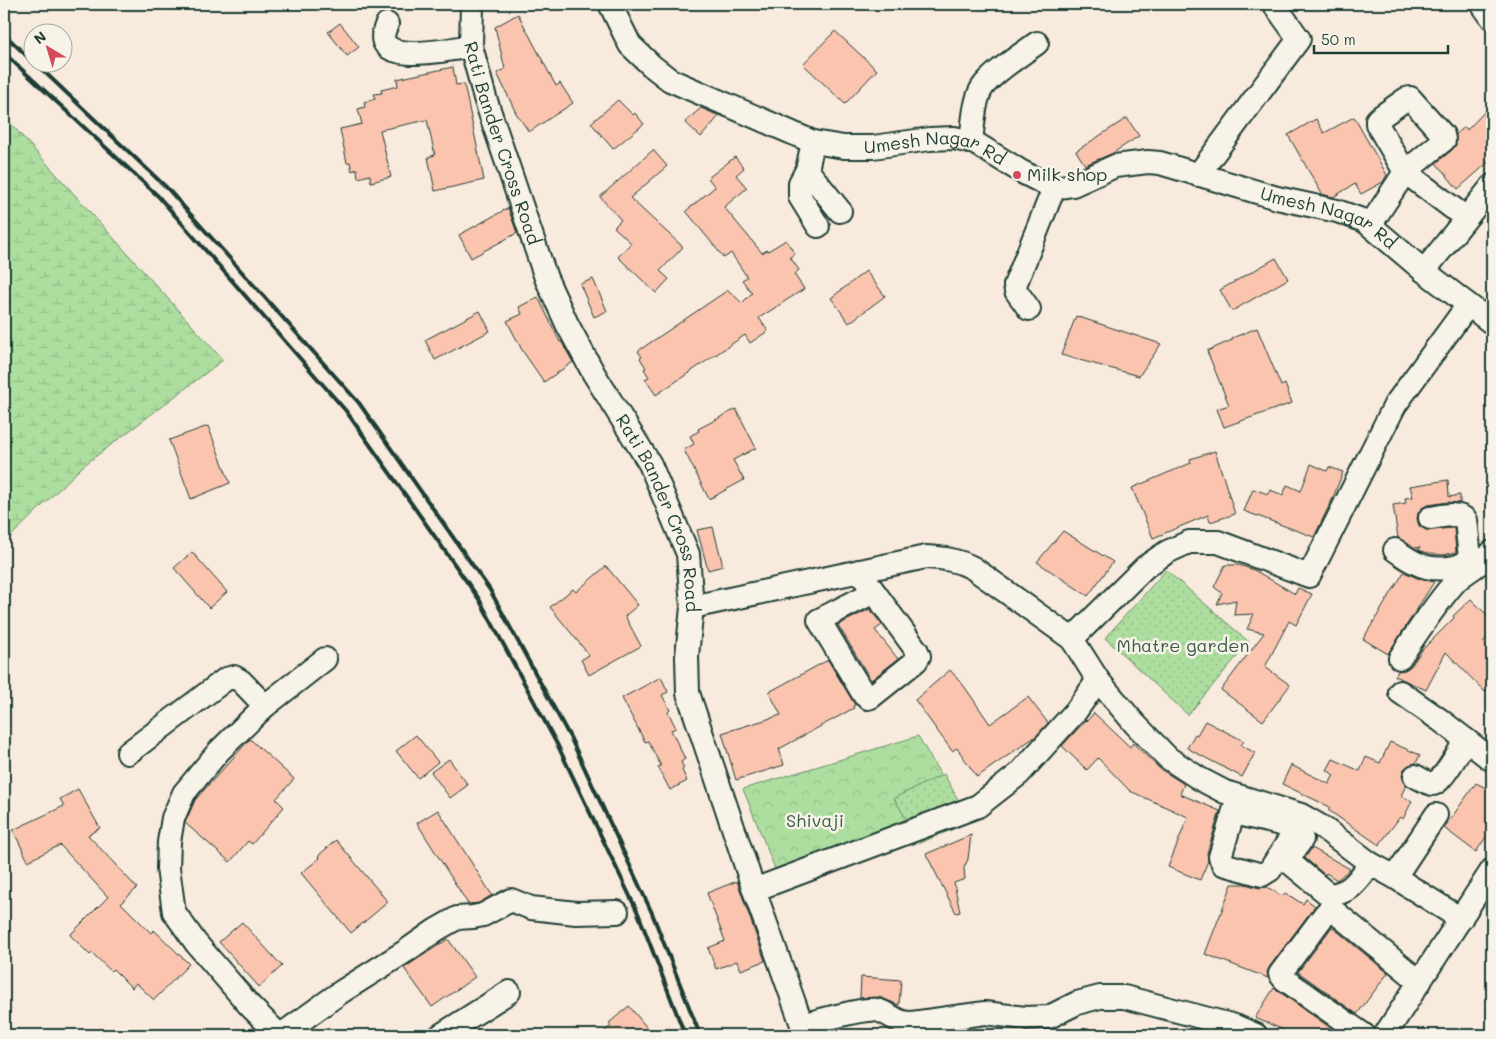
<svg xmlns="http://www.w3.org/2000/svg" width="1496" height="1039" viewBox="0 0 1496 1039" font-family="Mali,sans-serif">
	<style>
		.wetland { fill: url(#wetland-marsh); stroke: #668e6a }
		.park { fill: url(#park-crowns); stroke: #668e6a }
		.garden { fill: url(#garden-dots); stroke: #668e6a }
		.building { fill: #fbc4ae; stroke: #1f3d34 }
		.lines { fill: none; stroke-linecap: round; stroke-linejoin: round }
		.minor-casing { stroke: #1f3d34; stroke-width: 26 }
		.minor { stroke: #f7f3e8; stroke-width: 22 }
		.rail { stroke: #1f3d34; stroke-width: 4 }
		.poi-dot { fill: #d1495b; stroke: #f7f3e8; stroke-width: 2 }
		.labels { text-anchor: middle; stroke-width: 5; stroke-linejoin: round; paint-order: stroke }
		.street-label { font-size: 18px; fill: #1f3d34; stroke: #f7f3e8 }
		.poi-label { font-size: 18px; fill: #1f3d34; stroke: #f7f3e8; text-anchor: start }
		.park-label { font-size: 18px; fill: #3b5d49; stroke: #f7f3e8 }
	</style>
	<defs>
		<pattern id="wetland-marsh" width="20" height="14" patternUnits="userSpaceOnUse" patternTransform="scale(1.25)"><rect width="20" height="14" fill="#adde9f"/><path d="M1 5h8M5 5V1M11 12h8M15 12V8" fill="none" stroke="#94bf8a"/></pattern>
		<pattern id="park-crowns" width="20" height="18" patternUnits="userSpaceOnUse" patternTransform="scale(1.25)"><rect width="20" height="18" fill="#adde9f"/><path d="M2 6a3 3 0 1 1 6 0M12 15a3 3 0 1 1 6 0" fill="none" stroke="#94bf8a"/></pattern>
		<pattern id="garden-dots" width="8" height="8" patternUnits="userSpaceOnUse" patternTransform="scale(1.25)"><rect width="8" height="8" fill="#adde9f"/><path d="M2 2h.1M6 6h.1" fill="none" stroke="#94bf8a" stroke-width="1.8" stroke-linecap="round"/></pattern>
	</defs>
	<rect width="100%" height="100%" fill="#f8eadc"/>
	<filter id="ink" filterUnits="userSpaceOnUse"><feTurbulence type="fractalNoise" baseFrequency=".02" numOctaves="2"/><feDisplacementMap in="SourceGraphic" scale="10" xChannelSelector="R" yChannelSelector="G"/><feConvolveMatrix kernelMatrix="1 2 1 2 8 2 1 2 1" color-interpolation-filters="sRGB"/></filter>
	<g filter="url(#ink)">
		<path class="wetland" d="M4 116 223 360 83 466 4 543Z"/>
		<path class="park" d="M918 736 967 820 782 886 743 789Z"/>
		<path class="garden" d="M1166 570 1249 642 1188 715 1105 638Z
			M944 774 970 822 920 843 894 798Z"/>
		<path class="building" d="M518 14 556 86 560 83 573 103 529 132 516 113 497 73 505 69 495 27Z
			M340 23 359 47 347 56 328 32Z
			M835 31 877 70 845 104 803 64Z
			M453 67 456 85 464 84 484 180 435 191 428 157 435 155 427 120 380 130 391 177 371 182 370 175 358 178 357 169 352 171 350 162 347 163 340 129 362 124 358 109 365 107 364 102 375 99 374 94 382 93 381 90 398 86 397 79Z
			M618 100 633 115 635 113 644 124 613 149 591 123Z
			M1492 104V159L1458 189 1436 163 1452 150 1456 145V134L1465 127 1467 130Z
			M701 108 719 116 701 137 685 122Z
			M1354 117 1387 175 1383 182 1361 194 1355 184 1333 197 1322 194 1288 135 1316 119 1324 133Z
			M1127 118 1139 136 1113 153 1085 165 1076 151Z
			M653 150 667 166 630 198 683 247 660 271 669 279 656 293 618 257 631 243 614 227 621 220 600 197Z
			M735 157 744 168 736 175 747 188 724 207 762 253 767 250 768 251 786 240 795 254 790 257 799 270 794 274 804 289 759 318 768 331 750 343 745 335 656 395 645 379 649 377 644 369 646 368 640 358 642 357 638 351 728 290 742 303 752 293 742 280 747 277 731 253 724 258 686 211 715 187 708 178Z
			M508 208 517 233 471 258 459 235Z
			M1276 258 1288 279 1232 311 1220 290Z
			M866 271 885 296 849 323 831 298Z
			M593 279 607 311 594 317 580 284Z
			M538 297 560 342 561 341 573 362 544 382 522 350 507 321 522 314 519 307Z
			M480 311 490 331 435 360 425 340Z
			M1076 316 1161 344 1139 376 1061 355Z
			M1257 328 1281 386 1285 384 1292 403 1224 427 1217 409 1229 405 1207 351 1232 340V338Z
			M736 409 756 448 733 460 744 480 709 499 684 450 694 444 690 436 699 431 698 429Z
			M208 426 230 483 191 499 169 440Z
			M1215 451 1235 514 1210 522 1208 515 1153 538 1132 488 1191 463 1190 459Z
			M1311 464 1327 471 1329 467 1343 472 1332 500 1314 537 1244 511 1253 489 1268 494 1270 490 1283 495 1287 485 1301 491Z
			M1448 480 1449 497 1460 495V503L1448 502 1428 505 1422 508 1418 513 1417 519 1419 526 1426 530 1454 528 1456 552 1444 555 1432 554 1418 550 1420 547 1415 548 1398 538 1393 505 1406 503 1405 498 1413 497 1410 486Z
			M713 527 723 566 708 570 697 530Z
			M1063 531 1113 562 1088 596 1037 562Z
			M192 552 227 592 209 608 174 568Z
			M1225 565H1239L1254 570 1295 594 1298 588 1312 594 1296 625 1289 621 1265 667 1290 685 1263 721 1221 690 1264 633 1247 629 1254 614 1234 615 1236 600 1217 604 1222 593 1214 587Z
			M606 566 638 605 625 616 641 646 589 675 581 660 589 655 550 607 573 589 576 592Z
			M1404 572 1417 578 1434 582 1388 654 1363 639Z
			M1471 599 1492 620V633L1483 642 1492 652V685L1485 692 1446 652 1426 690 1395 676 1398 671 1405 670 1411 666 1422 650 1454 618 1453 616Z
			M870 609 882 625 875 630 898 659 871 680 838 625Z
			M828 660 855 705 853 706 854 708 779 749 784 765 736 780 722 733 781 715 769 692Z
			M950 670 964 686 990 724 1028 697 1048 723 1036 736 977 777 957 748 952 751 915 700Z
			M661 677 668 692 662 695 670 710 668 712 676 728 671 730 685 759 681 762 684 768 682 770 687 781 670 790 658 767 661 766 648 741 645 742 622 698Z
			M1094 713 1130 747 1133 743 1160 769 1184 784 1180 794 1220 811 1207 853 1208 861 1200 880 1168 867 1188 817 1130 791 1098 758 1087 770 1062 746 1086 720 1087 721Z
			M1205 721 1244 741 1241 745 1255 753 1242 777 1187 748 1195 734 1197 735Z
			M416 735 438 762 418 778 396 751Z
			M250 739 294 779 276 799 284 807 252 844 248 841 230 862 185 823 195 800Z
			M1390 742 1420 755 1416 763 1409 765 1404 769 1402 776 1406 785 1401 796 1412 801 1403 819 1400 817 1379 845 1328 810 1330 807 1282 784 1291 765 1329 784 1334 775 1327 770 1333 759 1360 771 1366 757 1380 763Z
			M449 759 468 785 450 798 431 772Z
			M1476 783 1492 791V828L1476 852 1444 828Z
			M78 789 100 828 88 835 137 888 121 903 151 933 154 930 189 964 154 1000 136 983 132 988 113 969 111 971 92 953 90 955 70 935 108 897 60 845 28 861 13 830 64 806 60 799Z
			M438 810 492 895 479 903 468 904 417 823Z
			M971 835 968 859 964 868 965 879 954 883 960 912 956 913 926 854Z
			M336 840 388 902 351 933 301 873 320 858 318 856Z
			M1312 848 1350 869 1337 880 1326 873 1325 875 1305 858Z
			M737 881 765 961 741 970 737 961 716 969 708 948 725 941 707 893Z
			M1232 884H1245L1259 888 1267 887 1282 896 1285 893 1303 904 1306 899 1315 906 1270 966 1267 972 1268 978 1205 954Z
			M242 922 282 966 259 987 219 942Z
			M1332 927 1388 973 1357 1014 1298 972Z
			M448 939 475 977 432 1007 404 968Z
			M861 977 901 980 899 1005 879 997 860 998Z
			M1274 988 1339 1034 1340 1035H1296L1255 1018Z
			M629 1006 653 1035H600L611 1026 609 1023Z"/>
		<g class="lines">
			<g class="minor-casing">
				<g id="minor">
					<path id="s1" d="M472 4 471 46 485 98 546 278 567 324 594 374 650 464 688 554 692 607 687 656 688 693 754 890 802 1025 805 1035"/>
					<path id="s2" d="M610 4 630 45 652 66 670 80 813 142 844 147H873L930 139 954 138 975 143 1022 172 1054 188 1073 185 1115 166 1148 162 1160 163 1277 198 1337 211 1365 221 1424 271 1492 323"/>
					<path d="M1482 4 1492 18"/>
					<path d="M387 24C364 69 452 49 471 46"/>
					<path d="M813 142 807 170 800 183V197L818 226"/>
					<path d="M971 142C973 127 974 100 982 88 992 73 1021 55 1037 43"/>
					<path d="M807 170 840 211"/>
					<path d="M1198 175 1299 39 1274 4"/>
					<path d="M1371 224 1405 172 1444 140 1443 135 1410 98 1406 99 1379 118 1377 120V124L1405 172 1466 218"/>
					<path d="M1424 271 1492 186"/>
					<path d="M1029 309 1016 291 1015 285 1054 188"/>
					<path d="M1395 550C1402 555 1409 560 1416 563 1431 571 1459 571 1470 558L1466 520C1459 511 1440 517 1430 518"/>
					<path d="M859 571 917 651 919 656 916 661 871 697 868 698 864 695 819 620 874 592"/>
					<path d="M692 607 926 557C944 558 958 560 973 568L1072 639"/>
					<path d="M1400 658C1417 633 1436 603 1456 581 1467 570 1483 564 1492 552"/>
					<path d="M1400 692 1440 720 1492 760"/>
					<path d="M128 753 226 679 234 677 241 681 265 706"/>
					<path d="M1415 776C1419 778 1428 784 1433 784 1441 784 1461 748 1466 740"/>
					<path d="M1234 813 1289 826 1292 830 1293 834 1270 870 1262 875 1223 864 1220 857 1236 804 1239 797"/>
					<path d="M1302 839 1289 858V862L1329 895C1353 892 1356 881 1371 864"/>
					<path d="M1395 877 1436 815"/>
					<path d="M754 890 978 806 1019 774 1076 711 1098 680"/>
					<path d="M1461 919 1393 876 1371 864 1322 827 1301 815 1225 792 1200 779 1168 758 1135 724 1098 680 1072 639 1145 567 1167 552 1189 542H1218L1309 576 1395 405 1468 305"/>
					<path d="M802 1025C819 1021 862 1008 876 1010 891 1013 894 1023 912 1023L985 1013 1025 1018 1049 1017 1077 1003 1100 997H1124L1235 1026 1256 1035"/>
					<path d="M279 1035 250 1006 196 943 174 912 168 868 169 842 173 818 184 793 219 751 265 706 325 659"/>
					<path d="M281 1035 341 992 406 951 436 930 457 918 473 917 483 915 511 900 531 908 576 913 617 912"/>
					<path d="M441 1035 509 992"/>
					<path d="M1364 1035 1284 979 1280 974 1325 914 1328 911 1335 912 1420 982"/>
					<path d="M1385 1035 1492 870"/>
				</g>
			</g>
			<use href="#minor" class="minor"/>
			<path class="rail" d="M4 34 32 61
				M4 53 158 196 346 411 479 599 558 746 638 913 685 1035
				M34 62 167 188 359 403 490 590 571 739 652 913 700 1035"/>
		</g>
	</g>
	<circle class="poi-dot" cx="1017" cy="175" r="5"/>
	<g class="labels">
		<g class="street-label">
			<text dy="6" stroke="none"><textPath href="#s1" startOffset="144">Rati Bander Cross Road</textPath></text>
			<text dy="6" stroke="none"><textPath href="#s2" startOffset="379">Umesh Nagar Rd</textPath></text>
			<text dy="6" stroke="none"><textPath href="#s2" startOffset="798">Umesh Nagar Rd</textPath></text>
			<text dy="6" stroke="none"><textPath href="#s1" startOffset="549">Rati Bander Cross Road</textPath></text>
		</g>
		<g class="poi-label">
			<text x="1027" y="181">Milk shop</text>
		</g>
		<g class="park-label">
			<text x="1183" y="652">Mhatre garden</text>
			<text x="815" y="827">Shivaji</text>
		</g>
	</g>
	<rect width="1496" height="1039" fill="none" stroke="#f7f3e8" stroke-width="20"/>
	<rect x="10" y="10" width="1476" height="1019" fill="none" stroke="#1f3d34" stroke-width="2" filter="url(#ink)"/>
	<g transform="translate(48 48) rotate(322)"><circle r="24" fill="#f7f3e8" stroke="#a1aaa0"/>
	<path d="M0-4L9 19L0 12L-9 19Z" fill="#d1495b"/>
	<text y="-8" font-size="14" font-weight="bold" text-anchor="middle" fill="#1f3d34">N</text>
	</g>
	<path d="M1314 45v8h134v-8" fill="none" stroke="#1f3d34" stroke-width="2.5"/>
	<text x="1321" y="45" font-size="15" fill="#1f3d34" stroke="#f7f3e8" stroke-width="4" paint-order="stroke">50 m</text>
</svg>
